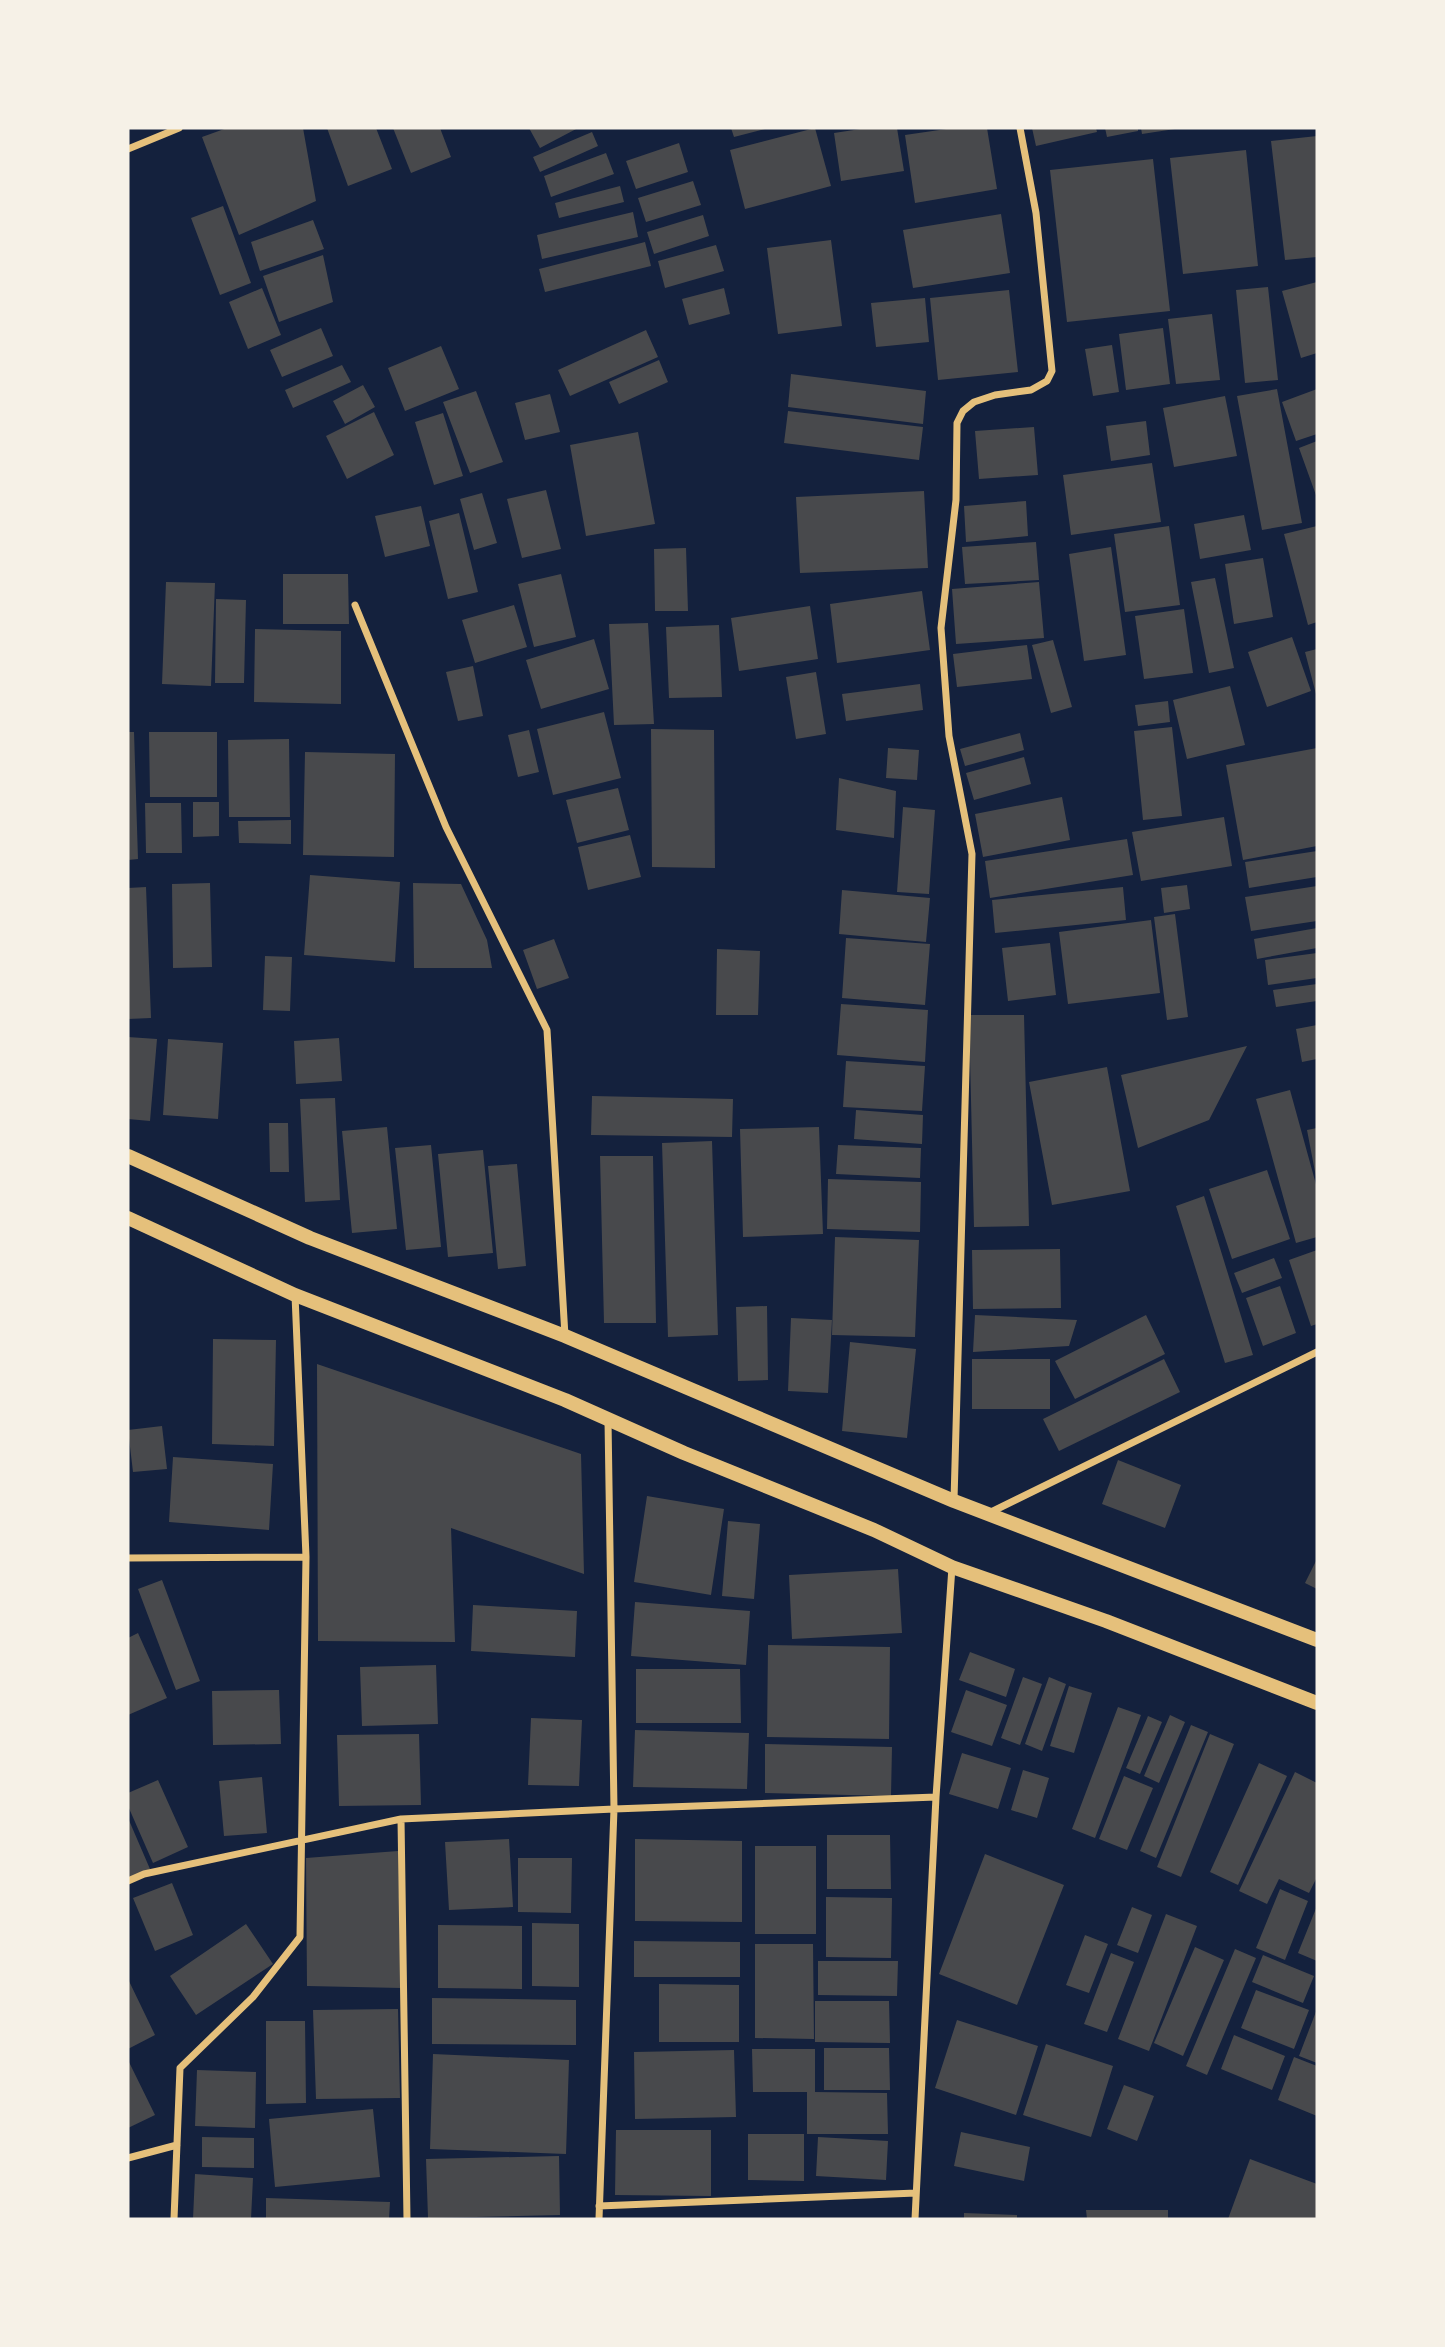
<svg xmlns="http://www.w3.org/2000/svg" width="1445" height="2347" viewBox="0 0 1445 2347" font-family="'Times New Roman',serif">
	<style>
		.building { fill: #48494c }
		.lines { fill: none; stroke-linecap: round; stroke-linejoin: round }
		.minor { stroke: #e5c07b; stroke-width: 7 }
		.secondary { stroke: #e5c07b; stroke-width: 14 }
	</style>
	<rect width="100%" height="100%" fill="#14213d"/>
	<path class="building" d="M227 128H303L316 201 239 235 202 137Z
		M327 128H376L392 169 348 186Z
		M393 128H440L451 157 411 173Z
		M529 128H578L540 148Z
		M731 128H765V129L734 137Z
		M815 128 831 186 745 209 730 150Z
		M867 128H897L904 171 841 181 834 133Z
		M953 128H987L997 189 915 203 905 135Z
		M1032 128H1096L1097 132 1036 146Z
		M1105 128H1138V131L1107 137Z
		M1141 128H1174L1175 129 1142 134Z
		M592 132 598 146 540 172 533 157Z
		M1317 136V257L1285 260 1271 141Z
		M679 143 688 172 636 189 626 161Z
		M1246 150 1258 266 1183 274 1170 158Z
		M606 153 614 174 551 197 544 176Z
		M1153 159 1170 311 1067 322 1050 170Z
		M693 181 701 205 646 222 638 198Z
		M620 186 624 202 559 218 555 203Z
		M223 206 251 283 220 295 191 218Z
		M633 212 638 237 542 259 537 235Z
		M1001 214 1010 273 913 288 903 230Z
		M703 215 709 236 654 254 647 232Z
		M313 220 324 249 260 271 251 242Z
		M831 240 842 326 778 334 767 248Z
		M645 242 651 266 545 292 539 269Z
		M716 245 724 271 665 288 658 261Z
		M323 255 333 302 279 322 263 276Z
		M1317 282V353L1301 358 1282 291Z
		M1268 287 1278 380 1245 383 1236 290Z
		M262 288 281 335 248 349 229 302Z
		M724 288 730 314 689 325 682 299Z
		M1009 290 1018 372 938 380 930 298Z
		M925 298 929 342 876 347 871 303Z
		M1212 314 1220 380 1176 384 1168 319Z
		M321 328 333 356 282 377 270 350Z
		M1163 328 1170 384 1126 390 1119 334Z
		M646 330 658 357 570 396 558 370Z
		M1112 345 1119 392 1093 396 1085 349Z
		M441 346 459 389 405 411 388 368Z
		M659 360 668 382 619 404 609 382Z
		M342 365 351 382 293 408 285 390Z
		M791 374 926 391 923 424 788 407Z
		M363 385 375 407 345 424 333 401Z
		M1277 389 1302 523 1262 530 1237 396Z
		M1317 389V434L1296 441 1282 402Z
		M476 391 503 462 470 473 443 402Z
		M550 394 560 432 525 440 515 403Z
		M1225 396 1237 456 1174 467 1163 408Z
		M788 411 923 427 919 460 784 443Z
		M374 412 394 455 347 479 326 436Z
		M443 413 463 476 434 485 415 422Z
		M1146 421 1150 455 1111 461 1106 426Z
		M1034 427 1038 475 979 479 975 431Z
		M638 432 655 524 586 536 570 445Z
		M1317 441V498L1299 448Z
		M1152 463 1161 522 1071 535 1063 475Z
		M546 490 561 549 522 558 507 499Z
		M924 491 928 568 800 573 796 497Z
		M482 493 497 543 474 550 460 499Z
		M1026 501 1028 536 966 542 964 506Z
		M421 506 430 546 385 557 375 516Z
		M459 513 478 592 448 599 429 521Z
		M1244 515 1251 550 1200 559 1194 524Z
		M1169 526 1180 605 1125 612 1114 534Z
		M1317 526V622L1308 625 1284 534Z
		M1036 542 1039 580 965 584 962 547Z
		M1111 547 1126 655 1084 661 1069 554Z
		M686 548 688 611H655L654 549Z
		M1263 558 1273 617 1234 624 1225 564Z
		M283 574H348L349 624H283Z
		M561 574 576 637 534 647 518 584Z
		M1215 578 1234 668 1209 673 1191 582Z
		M166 582 215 583 211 686 162 684Z
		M1039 582 1044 638 956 644 952 589Z
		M922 591 930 650 837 663 830 604Z
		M216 599 246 600 244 683H215Z
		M514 605 527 647 475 663 462 620Z
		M810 606 818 659 739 671 731 618Z
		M1184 609 1193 673 1144 679 1135 616Z
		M648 623 654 724 614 725 609 624Z
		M719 625 722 697 669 698 666 627Z
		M255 629 341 631V704L254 702Z
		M1292 637 1311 691 1267 707 1248 652Z
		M594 639 609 689 541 709 526 660Z
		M1053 640 1072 707 1051 713 1032 645Z
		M1027 645 1032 679 957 687 953 654Z
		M1317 649V694H1316L1305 652Z
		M473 666 483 716 458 721 446 672Z
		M816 672 826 734 796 739 786 677Z
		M920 684 923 710 846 721 842 694Z
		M1230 686 1245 745 1187 759 1173 700Z
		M1168 701 1170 722 1138 726 1135 705Z
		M604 712 621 778 553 795 537 729Z
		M1172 727 1182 816 1143 820 1134 731Z
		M651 729 714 730 715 868 652 867Z
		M529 730 539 772 518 777 508 735Z
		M128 732H134L138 859 128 860Z
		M149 732H217V797H150Z
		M1020 733 1024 750 965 766 960 749Z
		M289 739 290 817H229L228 740Z
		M888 748 919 750 917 780 886 778Z
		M1317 748V846L1243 860 1226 765Z
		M305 752 395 754 394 857 303 855Z
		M1024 757 1031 784 974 800 966 773Z
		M839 778 896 791 894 838 836 830Z
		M618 788 629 830 577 843 566 800Z
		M1062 797 1070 840 983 857 975 814Z
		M193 802H219V836L193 837Z
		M145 803H181L182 853H146Z
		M903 807 935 810 929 894 897 892Z
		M1224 817 1232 866 1141 881 1132 832Z
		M291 820V844L239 843 238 821Z
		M630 835 641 877 588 890 578 847Z
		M1127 839 1133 875 990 898 985 861Z
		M1317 851V877L1249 888 1245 862Z
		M310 875 400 882 395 962 304 955Z
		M210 883 212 967 173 968 172 884Z
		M413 883 461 884 487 940 492 968H414Z
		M1187 885 1190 909 1164 913 1161 888Z
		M1317 886V921L1251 931 1245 897Z
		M146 887 151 1018 128 1019V888Z
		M1123 887 1126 920 995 933 992 900Z
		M842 890 930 898 926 942 839 934Z
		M1175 914 1188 1017 1167 1020 1154 917Z
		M1151 920 1160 993 1068 1004 1059 932Z
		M1317 928V948L1257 959 1254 939Z
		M846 938 930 944 925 1005 842 998Z
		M554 939 569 978 537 989 523 950Z
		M1050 943 1056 995 1008 1001 1002 948Z
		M717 949 760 951 758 1015H716Z
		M1317 953V978L1268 985 1265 960Z
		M265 956 292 957 290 1011 263 1010Z
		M1317 984V1001L1276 1007 1273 990Z
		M841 1004 928 1010 925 1062 837 1055Z
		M969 1015H1024L1029 1226 974 1227Z
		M1317 1025V1059L1302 1062 1296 1029Z
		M128 1037 157 1039 150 1121 128 1119Z
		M339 1038 342 1081 296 1084 294 1041Z
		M168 1039 223 1043 218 1119 163 1115Z
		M1247 1046 1209 1120 1138 1148 1121 1075Z
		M846 1061 925 1066 922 1111 843 1107Z
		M1107 1067 1130 1191 1052 1205 1029 1082Z
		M1290 1090 1317 1188V1237L1296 1243 1256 1099Z
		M592 1096 733 1099 732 1137 591 1135Z
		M335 1098 340 1200 305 1202 300 1099Z
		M856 1110 923 1115 922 1144 854 1139Z
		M269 1123H288L289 1172H270Z
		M387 1127 397 1229 352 1233 342 1131Z
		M819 1127 823 1234 743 1237 740 1129Z
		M1317 1128V1177H1316L1307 1130Z
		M712 1141 718 1335 668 1337 662 1143Z
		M431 1145 441 1247 406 1250 395 1148Z
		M838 1145 921 1148 920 1178 836 1174Z
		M483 1150 493 1253 448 1257 438 1154Z
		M600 1156H653L656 1323H604Z
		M517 1164 526 1266 498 1269 488 1166Z
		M1267 1170 1290 1239 1232 1259 1209 1189Z
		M828 1179 921 1182 920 1232 827 1229Z
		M1204 1196 1253 1355 1225 1363 1176 1206Z
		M835 1237 919 1240 915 1337 832 1335Z
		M1060 1249 1061 1308 973 1309 972 1250Z
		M1317 1250V1324L1311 1326 1289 1260Z
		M1274 1258 1282 1278 1242 1293 1234 1273Z
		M1280 1286 1296 1333 1263 1346 1246 1298Z
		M767 1306 768 1380 738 1381 736 1307Z
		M975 1315 1077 1320 1069 1346 973 1352Z
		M1146 1315 1165 1354 1075 1399 1055 1361Z
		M791 1318 832 1320 828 1393 788 1391Z
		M213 1339 276 1340 274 1446 212 1444Z
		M850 1342 916 1349 907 1438 842 1431Z
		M972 1359H1050V1409H972Z
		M1164 1359 1180 1392 1059 1451 1043 1419Z
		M317 1364 581 1454 584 1574 451 1528 455 1642 318 1641Z
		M162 1426 167 1469 133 1472 128 1430Z
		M173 1457 273 1464 269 1530 169 1522Z
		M1118 1460 1181 1485 1165 1528 1102 1504Z
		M647 1496 724 1509 711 1595 634 1582Z
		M728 1521 760 1524 754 1599 722 1596Z
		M1317 1559V1589L1305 1583Z
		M898 1569 902 1633 792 1639 789 1575Z
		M162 1580 200 1681 176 1690 138 1589Z
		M635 1602 750 1611 746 1665 631 1656Z
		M473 1605 577 1611 575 1657 471 1651Z
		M138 1633 167 1698 128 1715V1638Z
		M768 1645 890 1647 889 1739 767 1737Z
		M970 1652 1015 1669 1006 1697 959 1680Z
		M436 1665 438 1724 362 1726 360 1667Z
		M636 1669H740L741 1723H636Z
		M1023 1677 1042 1684 1020 1745 1001 1738Z
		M1049 1677 1066 1684 1042 1751 1025 1744Z
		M1069 1686 1092 1693 1074 1753 1050 1746Z
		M279 1690 281 1744 213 1745 212 1691Z
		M966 1690 1007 1705 992 1746 951 1732Z
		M1118 1707 1141 1715 1095 1838 1072 1829Z
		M1170 1715 1185 1722 1159 1783 1144 1776Z
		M1148 1716 1162 1722 1140 1774 1126 1768Z
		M531 1718 582 1720 579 1786 528 1785Z
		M1191 1725 1208 1732 1156 1858 1140 1851Z
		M635 1730 749 1733 747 1789 633 1787Z
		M419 1734 421 1805 339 1806 337 1735Z
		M1210 1734 1234 1744 1181 1877 1157 1867Z
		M765 1744 892 1747 891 1796 765 1793Z
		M962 1753 1011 1768 998 1809 949 1794Z
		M1259 1763 1287 1776 1238 1885 1210 1872Z
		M1023 1770 1049 1778 1037 1818 1011 1810Z
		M1295 1772 1317 1783V1877L1309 1893 1279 1879 1267 1904 1239 1891Z
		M1124 1776 1153 1788 1127 1850 1099 1839Z
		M262 1777 267 1833 224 1836 219 1781Z
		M158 1780 188 1847 153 1863 128 1806V1793Z
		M128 1818 150 1869 129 1878 128 1875Z
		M827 1835H890L891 1889H827Z
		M509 1839 513 1907 449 1910 445 1842Z
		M635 1839 742 1841V1922L635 1921Z
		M755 1846H816V1934H755Z
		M398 1851 401 1988 307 1986 306 1858Z
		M985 1854 1064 1885 1017 2005 939 1974Z
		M518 1858H572L571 1913 518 1912Z
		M172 1883 193 1935 155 1951 133 1898Z
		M1280 1889 1308 1901 1285 1960 1256 1948Z
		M826 1897 892 1898 891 1958 826 1957Z
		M1317 1906V1961L1298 1953Z
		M1132 1907 1152 1915 1138 1953 1117 1945Z
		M1166 1914 1197 1926 1149 2051 1118 2039Z
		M532 1923 579 1924V1987L532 1986Z
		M246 1924 273 1964 196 2015 170 1976Z
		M438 1925 522 1926V1989L438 1988Z
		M1085 1935 1108 1944 1089 1993 1066 1985Z
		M634 1941 740 1942V1977H634Z
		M755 1944H813L814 2039 755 2038Z
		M1195 1947 1224 1960 1183 2056 1154 2043Z
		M1235 1949 1256 1958 1207 2075 1186 2066Z
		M1111 1953 1134 1962 1107 2032 1084 2024Z
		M1263 1955 1314 1976 1303 2003 1252 1982Z
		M818 1961H898L897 1996 818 1995Z
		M128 1979 155 2035 128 2049Z
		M659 1984 739 1985V2042H659Z
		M1256 1990 1309 2010 1294 2049 1241 2028Z
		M432 1998 576 2000V2045L432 2044Z
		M815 2001H889L890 2043 815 2042Z
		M398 2009 400 2098 316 2099 313 2010Z
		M1317 2009V2063L1299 2056Z
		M957 2020 1038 2046 1016 2115 935 2088Z
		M266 2021H305L306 2103 266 2104Z
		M1234 2035 1285 2056 1272 2090 1221 2069Z
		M1046 2044 1113 2066 1091 2137 1023 2115Z
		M824 2048H889L890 2090H824Z
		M752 2049H815V2092L887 2093 888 2134H807V2092H753Z
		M734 2050 736 2117 635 2119 634 2052Z
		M433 2054 569 2060 566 2154 430 2149Z
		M1294 2057 1317 2066V2116L1278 2100Z
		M128 2060 155 2115 128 2128Z
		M197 2070 256 2072 255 2128 195 2126Z
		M1124 2085 1154 2096 1137 2141 1107 2129Z
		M373 2109 380 2177 275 2187 269 2119Z
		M616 2130H711V2196L615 2195Z
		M961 2132 1030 2147 1024 2181 954 2166Z
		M748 2134H804V2181L748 2180Z
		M202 2137 254 2138V2168L202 2167Z
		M818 2137 888 2141 886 2180 816 2176Z
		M559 2156 560 2215 428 2218 426 2159Z
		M1250 2159 1317 2184V2219H1228Z
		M195 2174 253 2178 251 2219H193Z
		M266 2198 390 2202 389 2219H266Z
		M1086 2210H1168V2219H1087Z
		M964 2213 1017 2215V2219H964Z"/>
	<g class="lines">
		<path class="minor" d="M128 149 179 128
			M355 605 446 827 547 1030 565 1336
			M954 1500 972 854 949 736 941 628 956 500 957 423 963 411 974 402 995 395 1031 390 1047 381 1052 371 1036 213 1020 128
			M989 1513 1317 1352
			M128 1558 306 1557
			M401 1819 407 2219
			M128 1881 144 1874 401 1819 614 1809 608 1420
			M128 2158 177 2145
			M599 2206 916 2193
			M174 2219 180 2068 253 1997 300 1937 306 1557 295 1295
			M599 2219 614 1809 936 1797
			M915 2219 936 1797 952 1567"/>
		<path class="secondary" d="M128 1156 310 1238 565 1336 954 1501 1317 1640
			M128 1218 295 1295 565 1400 684 1453 874 1530 952 1567 1106 1621 1317 1703"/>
	</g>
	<rect width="1445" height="2347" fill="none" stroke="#f6f1e7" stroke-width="259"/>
</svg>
